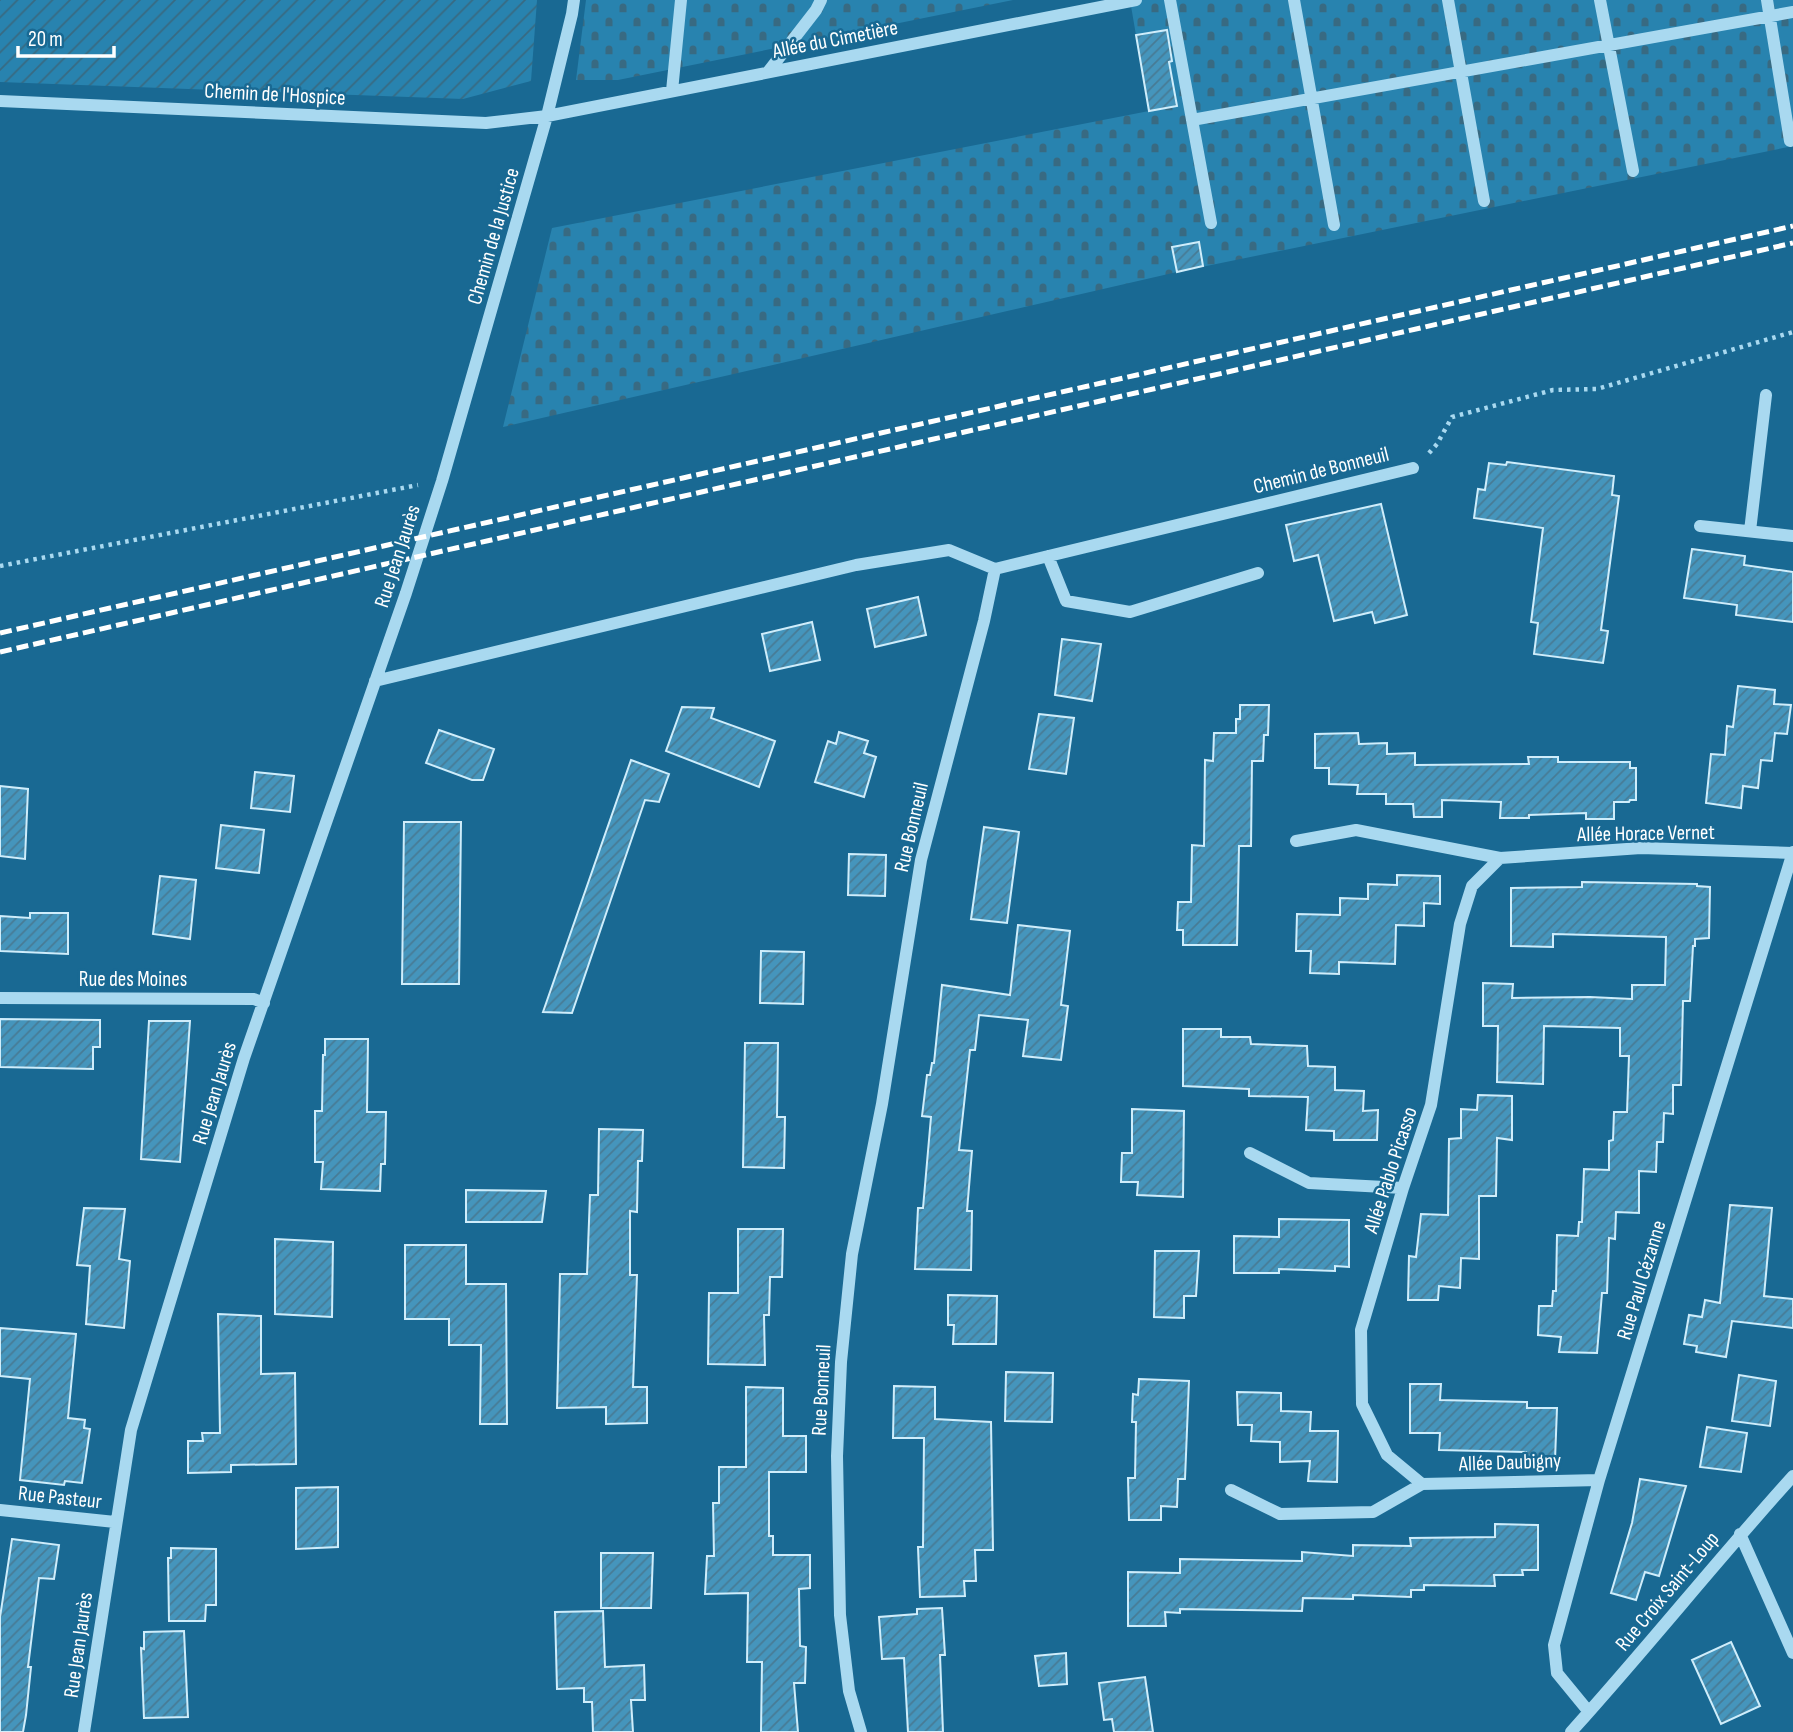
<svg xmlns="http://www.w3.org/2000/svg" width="1793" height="1732" viewBox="0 0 1793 1732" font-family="'Sofia Sans Condensed',sans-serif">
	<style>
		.cemetery { fill: url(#cemetery-stones) }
		.garden { fill: url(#garden-furrows) }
		.building { fill: url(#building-hatch); stroke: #cfedfb; stroke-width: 2 }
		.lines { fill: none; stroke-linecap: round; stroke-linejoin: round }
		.path { stroke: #a9d9f0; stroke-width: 4.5; stroke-dasharray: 3.5 5; stroke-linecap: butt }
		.minor { stroke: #a9d9f0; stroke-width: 12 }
		.rail { stroke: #fff; stroke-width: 5; stroke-dasharray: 12 5; stroke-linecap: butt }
		.labels { text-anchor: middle; stroke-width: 5; stroke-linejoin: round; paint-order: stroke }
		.street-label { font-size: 21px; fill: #fff; stroke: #196993 }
	</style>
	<defs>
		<pattern id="cemetery-stones" width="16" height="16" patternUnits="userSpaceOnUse" patternTransform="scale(1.75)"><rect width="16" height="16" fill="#2883af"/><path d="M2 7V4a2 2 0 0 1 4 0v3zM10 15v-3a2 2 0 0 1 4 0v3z" fill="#386a82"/></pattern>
		<pattern id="garden-furrows" width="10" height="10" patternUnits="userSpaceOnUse" patternTransform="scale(1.75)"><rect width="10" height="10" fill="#2883af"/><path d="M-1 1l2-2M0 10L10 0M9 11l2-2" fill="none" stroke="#386a82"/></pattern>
		<pattern id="building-hatch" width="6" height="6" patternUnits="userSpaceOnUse" patternTransform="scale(1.75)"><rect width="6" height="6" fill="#4595bc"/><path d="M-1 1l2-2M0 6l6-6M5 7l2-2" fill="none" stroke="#477b95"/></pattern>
	</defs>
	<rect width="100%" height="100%" fill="#196993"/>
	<path class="cemetery" d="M586 0H1013L618 80H576Z
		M1130 0H1793V146L1177 272 503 427 552 228 1149 111Z"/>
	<path class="garden" d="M0 0H537L531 81 463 99 0 82Z"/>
	<path class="building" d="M1167 30 1172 61 1169 62 1177 106 1149 111 1136 35Z
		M1199 242 1203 266 1177 272 1172 247Z
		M1507 462 1614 476 1612 495 1619 496 1601 630 1608 631 1603 663 1534 654 1538 623 1531 622 1543 528 1474 518 1478 489 1485 490 1489 463 1506 465Z
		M1381 504 1407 615 1375 623 1372 612 1334 621 1318 555 1294 561 1286 525Z
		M1692 549 1745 556 1744 565 1793 572V622L1736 615 1737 605 1684 598Z
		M918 597 926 635 875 647 867 609Z
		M812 622 820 660 770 671 762 634Z
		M1062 639 1101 644 1092 701 1055 695Z
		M1738 686 1775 690 1774 704 1791 705 1787 734 1775 733 1772 761 1761 760 1758 788 1743 786 1741 808 1706 803 1711 754 1725 755 1727 726 1733 727Z
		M1240 705H1269L1268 735H1264L1263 761H1252L1251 846H1239L1237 945H1183V930H1177L1178 902H1191L1192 845 1204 846 1205 760 1213 761 1214 733H1236V719H1240Z
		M682 707 714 708 711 718 775 741 759 787 666 751Z
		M1039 714 1074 718 1066 774 1029 769Z
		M439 730 494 749 483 780H472L426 763Z
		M839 732 868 741 864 753 876 757 864 797 815 782 828 741 836 744Z
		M1358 733 1359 744 1387 743V754L1415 753V765L1529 764 1528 757H1558V762H1630V768H1636V800H1630L1629 802H1614V819H1586V813L1529 815V818H1500L1501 802 1442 800V817H1414L1413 804H1386V794H1357L1358 785 1329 784V768H1315V734Z
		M631 760 669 774 659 802 645 800 572 1013 543 1012Z
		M255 772 294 776 290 812 251 808Z
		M0 786 28 789 25 859 0 856Z
		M404 822H461L459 984H402Z
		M221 825 264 830 259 873 216 868Z
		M984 827 1019 832 1007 923 971 919Z
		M849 854 886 855 885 896 848 895Z
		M1397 875 1440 876V904L1424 903V926L1396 925 1395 964 1339 962V974L1310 973 1311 951H1296L1297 914 1340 915V898L1368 899V884L1397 885Z
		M160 876 196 880 190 939 153 934Z
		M1582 882 1697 884V886L1710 887 1709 938 1695 939V946H1693L1690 1001H1683L1681 1085H1673V1114L1664 1113 1663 1142H1657L1656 1172 1639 1171V1213L1616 1212 1615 1239 1609 1238 1607 1293H1602L1597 1353 1559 1352 1561 1337 1538 1335 1539 1306H1552L1553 1291H1556L1557 1235 1578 1236 1579 1222H1582L1584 1169 1609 1170V1141L1613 1140 1614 1112H1627L1629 1056H1620V1028L1544 1026 1543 1084 1497 1082 1498 1026H1483V983L1513 984 1512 998 1590 997 1632 999V985H1665L1666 937 1553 934V947L1511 946V888L1582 887Z
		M30 913H68V954L0 951V916L30 918Z
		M1018 925 1070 931 1061 1005 1068 1006 1061 1060 1023 1056 1028 1020 979 1015 975 1050H970L959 1150 972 1151 967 1211H972L971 1270 915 1269 918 1208H923L931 1117 922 1116 927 1075H930L932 1063H934L942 985 1010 995Z
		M761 951 804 952 803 1004 760 1003Z
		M0 1019 100 1020V1047H93V1069L0 1067Z
		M149 1021H190L180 1162 141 1159Z
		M1183 1029H1221V1037H1250L1251 1044 1307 1046 1308 1066 1335 1067V1090L1364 1091 1363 1111 1378 1110 1377 1140H1334V1131L1306 1130 1308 1097 1249 1096V1089L1183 1086Z
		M325 1039H368L367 1112H386L385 1164H381L380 1191 321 1189 323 1162H315V1111H322L323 1055H325Z
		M745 1043H778L777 1117H785L784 1168 743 1167Z
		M1478 1095 1512 1096V1140L1497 1138 1496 1196H1479V1259L1461 1258 1460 1288 1439 1286 1438 1300H1408L1409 1256 1416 1257 1421 1214 1448 1215 1449 1139 1461 1138V1109L1477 1110Z
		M1132 1109 1184 1111 1183 1197 1137 1195 1138 1182H1121L1122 1153H1132Z
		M599 1129 643 1130 642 1161H638L637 1212 630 1211V1275H637L633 1387H647V1423L606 1424V1407L557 1408 560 1274H587L590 1195H598Z
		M466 1190 546 1191 542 1222H466Z
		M1730 1205 1772 1208 1764 1296 1793 1299V1328L1732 1321 1726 1357 1696 1352 1697 1346 1684 1344 1689 1315 1702 1317 1705 1300 1720 1303Z
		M84 1208 125 1209 119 1259 130 1261 124 1328 86 1324 90 1266 77 1265Z
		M1279 1219 1349 1220V1267L1335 1266V1271L1279 1269V1273H1234V1236L1279 1237Z
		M738 1229H783L782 1277H770L769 1315H764L765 1365 708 1364 709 1293H738Z
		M275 1239 333 1242 332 1317 275 1314Z
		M405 1245H466V1284H506L507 1424H480L481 1345H449V1319H405Z
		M1155 1251H1199L1196 1296H1184V1318L1154 1317Z
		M948 1295 997 1296 996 1344H953L954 1325H948Z
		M218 1314 261 1316V1374L295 1373 296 1464 231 1465V1472L188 1473V1441H203L202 1433H220Z
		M0 1328 76 1334 68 1418 85 1420 84 1428 90 1429 82 1483 65 1481 64 1485 20 1480 30 1379 0 1376Z
		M1006 1372 1053 1373 1052 1422 1005 1421Z
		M1739 1375 1776 1381 1770 1426 1732 1421Z
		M1139 1379 1189 1381 1185 1479H1178L1177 1507 1161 1506V1520H1129L1128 1478H1135L1136 1422H1132L1133 1394 1138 1395Z
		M1410 1384H1441L1440 1400 1527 1402V1408H1557L1555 1460H1525L1526 1452 1439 1450 1440 1433H1410Z
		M894 1386 935 1387V1419L991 1422 993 1550H975L976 1581H964L965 1596 920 1597 918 1547H923L924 1438H893Z
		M746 1387 783 1388V1436H806V1472H769V1536H773V1555H810V1588L799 1589 800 1646 806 1647 805 1683H794L798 1732H761L762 1662H747L748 1593 705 1594 707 1556H714L713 1503H719V1467H746Z
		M1237 1392 1281 1393V1411L1311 1412 1310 1431H1338L1337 1482 1308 1481 1310 1461 1280 1462V1442L1251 1441 1252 1425H1238Z
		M1707 1427 1747 1433 1741 1472 1700 1467Z
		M1640 1479 1686 1486 1659 1576 1645 1572 1636 1600 1611 1593 1632 1523Z
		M338 1487V1547L296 1549V1488Z
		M1495 1524 1538 1525V1570H1522L1523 1575H1494L1495 1586 1424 1585V1590H1411V1597L1353 1595V1599L1303 1598 1302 1611 1180 1609V1613L1165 1612 1166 1626H1128V1572L1180 1573V1559L1302 1561V1552L1353 1556V1545L1411 1546 1410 1538 1495 1537Z
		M12 1539 59 1545 54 1579 39 1578 28 1667H31L26 1715 23 1732H0V1617Z
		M171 1548 216 1549V1605H206L205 1621H169L168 1558H171Z
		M601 1553H653L651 1608H601Z
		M942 1608 945 1655H940L943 1732H908L904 1658 882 1659 879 1617 917 1614V1609Z
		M603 1611 605 1667 644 1665 645 1700H631L633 1732H593L592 1702H584V1688L557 1689 555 1612Z
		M184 1631 188 1717 144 1718 141 1648 144 1649V1632Z
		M1731 1642 1760 1706 1721 1724 1692 1660Z
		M1066 1653 1067 1684 1039 1686 1035 1656Z
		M1145 1677 1153 1732H1114L1112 1719 1104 1720 1099 1683Z"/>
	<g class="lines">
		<path class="path" d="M1429 453 1437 444 1452 417 1553 390 1597 389 1793 332
			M0 566 418 485"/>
		<path class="minor" d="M1170 0 1211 223
			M1294 0 1334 225
			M1448 0 1484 201
			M1600 0 1633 171
			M1767 0 1790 141
			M768 72 816 10 821 0
			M672 91 681 0
			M0 101 486 123 547 116 1136 0
			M1192 120 1793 12
			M1700 526 1793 536
			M1750 531 1766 395
			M1048 556 1066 601 1130 612 1258 573
			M995 569 1413 468
			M375 681 856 565 949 550 995 569
			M1296 841 1356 830 1500 858 1641 848 1793 853
			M0 998 254 999 264 1003
			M1250 1153 1309 1183 1403 1188
			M1422 1484 1387 1455 1362 1404 1361 1330 1403 1188 1431 1105 1460 924 1472 886 1500 858
			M1231 1490 1280 1514 1373 1512 1422 1484 1599 1480
			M0 1510 115 1522
			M1740 1534 1793 1653
			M1589 1712 1557 1673 1554 1645 1599 1480 1793 852
			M84 1732 131 1430 244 1058 406 593 442 481 547 116 572 14 574 0
			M861 1732 849 1691 840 1615 837 1456 841 1362 852 1254 882 1104 921 860 984 621 995 569
			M1571 1732C1647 1648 1717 1560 1793 1476"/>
		<path class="rail" d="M0 633 1793 226
			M0 652 1793 243"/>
	</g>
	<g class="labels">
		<g class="street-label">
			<text transform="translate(835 39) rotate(-11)" y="7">Allée du Cimetière</text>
			<text transform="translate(275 94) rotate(3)" y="7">Chemin de l'Hospice</text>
			<text transform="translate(493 236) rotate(-74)" y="7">Chemin de la Justice</text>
			<text transform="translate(1321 470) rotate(-14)" y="7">Chemin de Bonneuil</text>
			<text transform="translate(397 556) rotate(-72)" y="7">Rue Jean Jaurès</text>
			<text transform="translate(911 827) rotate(-77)" y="7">Rue Bonneuil</text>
			<text transform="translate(1646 833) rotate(-1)" y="7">Allée Horace Vernet</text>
			<text x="133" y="986">Rue des Moines</text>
			<text transform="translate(214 1093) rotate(-73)" y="7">Rue Jean Jaurès</text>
			<text transform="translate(1390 1170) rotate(-72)" y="7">Allée Pablo Picasso</text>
			<text transform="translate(1641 1280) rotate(-73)" y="7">Rue Paul Cézanne</text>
			<text transform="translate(821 1390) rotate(-87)" y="7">Rue Bonneuil</text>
			<text transform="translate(1510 1462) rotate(-2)" y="7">Allée Daubigny</text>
			<text transform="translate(60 1497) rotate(6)" y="7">Rue Pasteur</text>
			<text transform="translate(1667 1591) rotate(-50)" y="7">Rue Croix Saint-Loup</text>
			<text transform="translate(78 1645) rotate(-82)" y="7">Rue Jean Jaurès</text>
		</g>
	</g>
	<path d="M18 46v10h96v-10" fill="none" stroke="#ffffff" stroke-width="3.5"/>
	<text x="28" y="46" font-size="21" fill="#ffffff" stroke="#196993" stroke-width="5" paint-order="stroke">20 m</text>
</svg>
